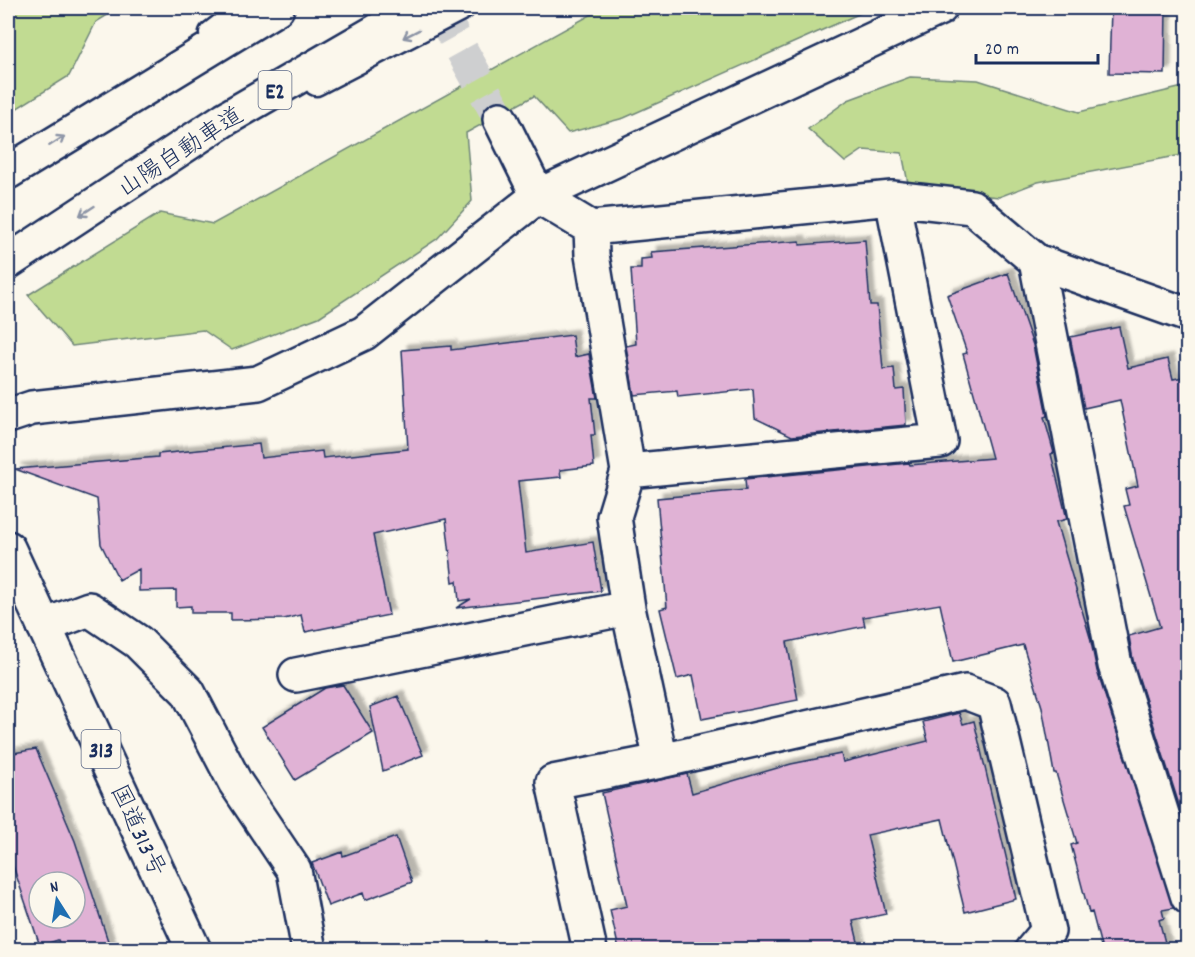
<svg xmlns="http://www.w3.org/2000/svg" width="1195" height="957" viewBox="0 0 1195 957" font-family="Dekko,'Klee One',sans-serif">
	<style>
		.green { fill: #c1db92; stroke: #6e8578; stroke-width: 1.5 }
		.building { fill: #e0b2d5; stroke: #1b2f5e; stroke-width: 1.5; fill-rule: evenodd; filter: url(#shadow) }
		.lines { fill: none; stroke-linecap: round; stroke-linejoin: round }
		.secondary-tunnel { stroke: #cecfd0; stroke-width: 33; stroke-dasharray: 33 16; stroke-linecap: butt }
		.lane-casing { stroke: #1b2f5e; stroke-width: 27 }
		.street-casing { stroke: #1b2f5e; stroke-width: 38 }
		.secondary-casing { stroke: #1b2f5e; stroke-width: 38 }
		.highway-casing { stroke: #1b2f5e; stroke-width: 38 }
		.lane { stroke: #fbf7ec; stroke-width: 22 }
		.street { stroke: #fbf7ec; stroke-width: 33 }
		.secondary { stroke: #fbf7ec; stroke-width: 33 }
		.highway { stroke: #fbf7ec; stroke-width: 33 }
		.oneway { stroke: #8b93a5 }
		.labels { text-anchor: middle; stroke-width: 4.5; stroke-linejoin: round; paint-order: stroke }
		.shield { fill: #fbf7ec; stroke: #5e6b89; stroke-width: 1.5 }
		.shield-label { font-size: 22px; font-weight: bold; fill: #1b2f5e }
		.street-label { font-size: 24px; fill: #1b2f5e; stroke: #fbf7ec }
	</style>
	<defs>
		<filter id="shadow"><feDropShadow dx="5.5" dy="-5.5" stdDeviation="1.5" flood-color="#0004"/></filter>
	</defs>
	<rect width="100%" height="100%" fill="#fbf7ec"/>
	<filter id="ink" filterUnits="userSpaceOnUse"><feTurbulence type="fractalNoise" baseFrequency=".0167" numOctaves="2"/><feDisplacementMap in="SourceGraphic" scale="12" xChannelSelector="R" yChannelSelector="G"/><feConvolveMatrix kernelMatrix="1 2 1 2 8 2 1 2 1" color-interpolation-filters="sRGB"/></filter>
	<g filter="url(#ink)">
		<path class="green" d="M8 8H119L96 22 69 76 8 114Z
			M603 8H872L624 118 568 133 534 96 466 133 472 201 437 239 319 317 232 350 203 330 72 346 28 295 160 213 213 224Z
			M910 77 978 80 1079 112 1187 86V154L1038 182 999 197 909 188 902 153 863 150 845 162 808 129 848 100Z"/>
		<path class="building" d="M1111 8H1166L1165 74 1109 73Z
			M865 240 870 305H877L883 369 894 368 896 390 904 389 906 425 792 436 755 418 753 389 678 397 677 391 634 395 626 346 636 344 631 269H641V259L652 258 651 252 800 241V245Z
			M1008 273 1033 345 1047 416 1044 417 1054 453 1051 454 1067 519 1056 522 1090 637 1097 671 1174 908 1162 910 1164 918 1159 920 1167 950H1102L1092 912 1089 913 1071 845 1077 843 1056 773H1054L1042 707 1023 645 953 662 940 604 863 617 865 626 787 642 798 700 702 719 693 675 677 679 660 609 667 607 657 498 746 490 745 479 909 463 910 465 992 458 963 354 967 353 947 295Z
			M1119 327 1128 368 1168 359 1173 379 1188 376V833L1133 660 1129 636 1160 627 1124 506 1129 505 1125 489 1138 486 1120 400 1084 408 1070 337Z
			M572 335 575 357 589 354 597 398H591L595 435H591L594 466 560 470 561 477 518 481 526 553 593 542 601 591 456 608 471 599 459 601 457 581 453 582 446 519 373 535 389 615 305 632 301 615 284 619 231 620V613H191V606L176 607V590L139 591V569L119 580 101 544 97 499 15 469 158 457V454L259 444 261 458 322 451 323 458 408 449 402 350 451 346V350Z
			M343 685 373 733 295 780 262 727 325 688Z
			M398 696 423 755 383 771 370 707Z
			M959 713 963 724 974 721 1016 899 965 912 942 819 867 835 886 914 853 921 860 950H619L610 910 627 906 602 793 687 774 692 793 791 764 841 754 843 762 928 741 923 722Z
			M36 749 75 841 111 950H62L58 940 40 946 8 851V754ZM39 882H75V918H39Z
			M396 837 412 882 365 900 363 893 328 906 312 863 342 852 343 856Z"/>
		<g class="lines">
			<path class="secondary-tunnel" d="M438 8 500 119"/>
			<g class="lane-casing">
				<path id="lane" d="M211 33 244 8
					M316 84 463 8"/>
			</g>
			<g class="street-casing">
				<path id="street" d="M538 196 591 228 892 198 972 207 1036 261 1188 315
					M591 228 592 255 628 471 614 517 628 608 661 761
					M1036 261 1115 665 1188 897
					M628 471 940 441 892 198
					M44 626 89 609 138 642 188 692 235 782 294 870 309 950
					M296 675 628 608
					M590 950 553 782 661 761 965 692 994 703 1048 931 1032 950"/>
			</g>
			<g class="secondary-casing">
				<path id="secondary" d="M500 119 538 196
					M8 416 32 408 258 383 364 333 538 196 940 8"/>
			</g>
			<g class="highway-casing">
				<path id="highway" d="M8 172 277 8
					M8 262 225 119 417 8
					M8 548 194 950"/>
			</g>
			<use href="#lane" class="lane"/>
			<use href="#street" class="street"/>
			<use href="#secondary" class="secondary"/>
			<use href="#highway" class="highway"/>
		</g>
		<defs><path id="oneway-shaft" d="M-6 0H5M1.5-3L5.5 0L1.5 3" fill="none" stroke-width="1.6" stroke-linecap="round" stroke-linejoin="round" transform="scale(1.5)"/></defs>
		<g class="oneway">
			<use href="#oneway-shaft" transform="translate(411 34) rotate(153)"/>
			<use href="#oneway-shaft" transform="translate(57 141) rotate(-32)"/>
			<use href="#oneway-shaft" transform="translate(87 211) rotate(147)"/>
		</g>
	</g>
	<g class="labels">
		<g class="shield">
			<rect x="258.5" y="71" width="33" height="38" rx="4.5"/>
			<rect x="81.5" y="730" width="39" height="38" rx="4.5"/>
		</g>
		<g class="shield-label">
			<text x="275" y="98">E2</text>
			<text x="101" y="757">313</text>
		</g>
		<g class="street-label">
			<text transform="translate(180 151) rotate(-33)" y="8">山陽自動車道</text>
			<text transform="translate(139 830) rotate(65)" y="8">国道313号</text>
		</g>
	</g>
	<rect width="1195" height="957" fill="none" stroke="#fbf7ec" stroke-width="30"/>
	<rect x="15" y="15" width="1165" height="927" fill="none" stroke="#1b2f5e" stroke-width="2" filter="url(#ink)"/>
	<g transform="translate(57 900) rotate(348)"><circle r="28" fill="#fbf7ec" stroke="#a1a7b3" stroke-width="1.5"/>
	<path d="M0-4.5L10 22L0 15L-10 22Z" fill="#1f6fb2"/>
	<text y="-9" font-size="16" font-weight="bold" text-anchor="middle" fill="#1b2f5e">N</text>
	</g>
	<path d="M976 54v9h122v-9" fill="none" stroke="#1b2f5e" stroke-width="3"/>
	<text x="985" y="54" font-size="18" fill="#1b2f5e" stroke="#fbf7ec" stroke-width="4.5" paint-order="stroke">20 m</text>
</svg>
